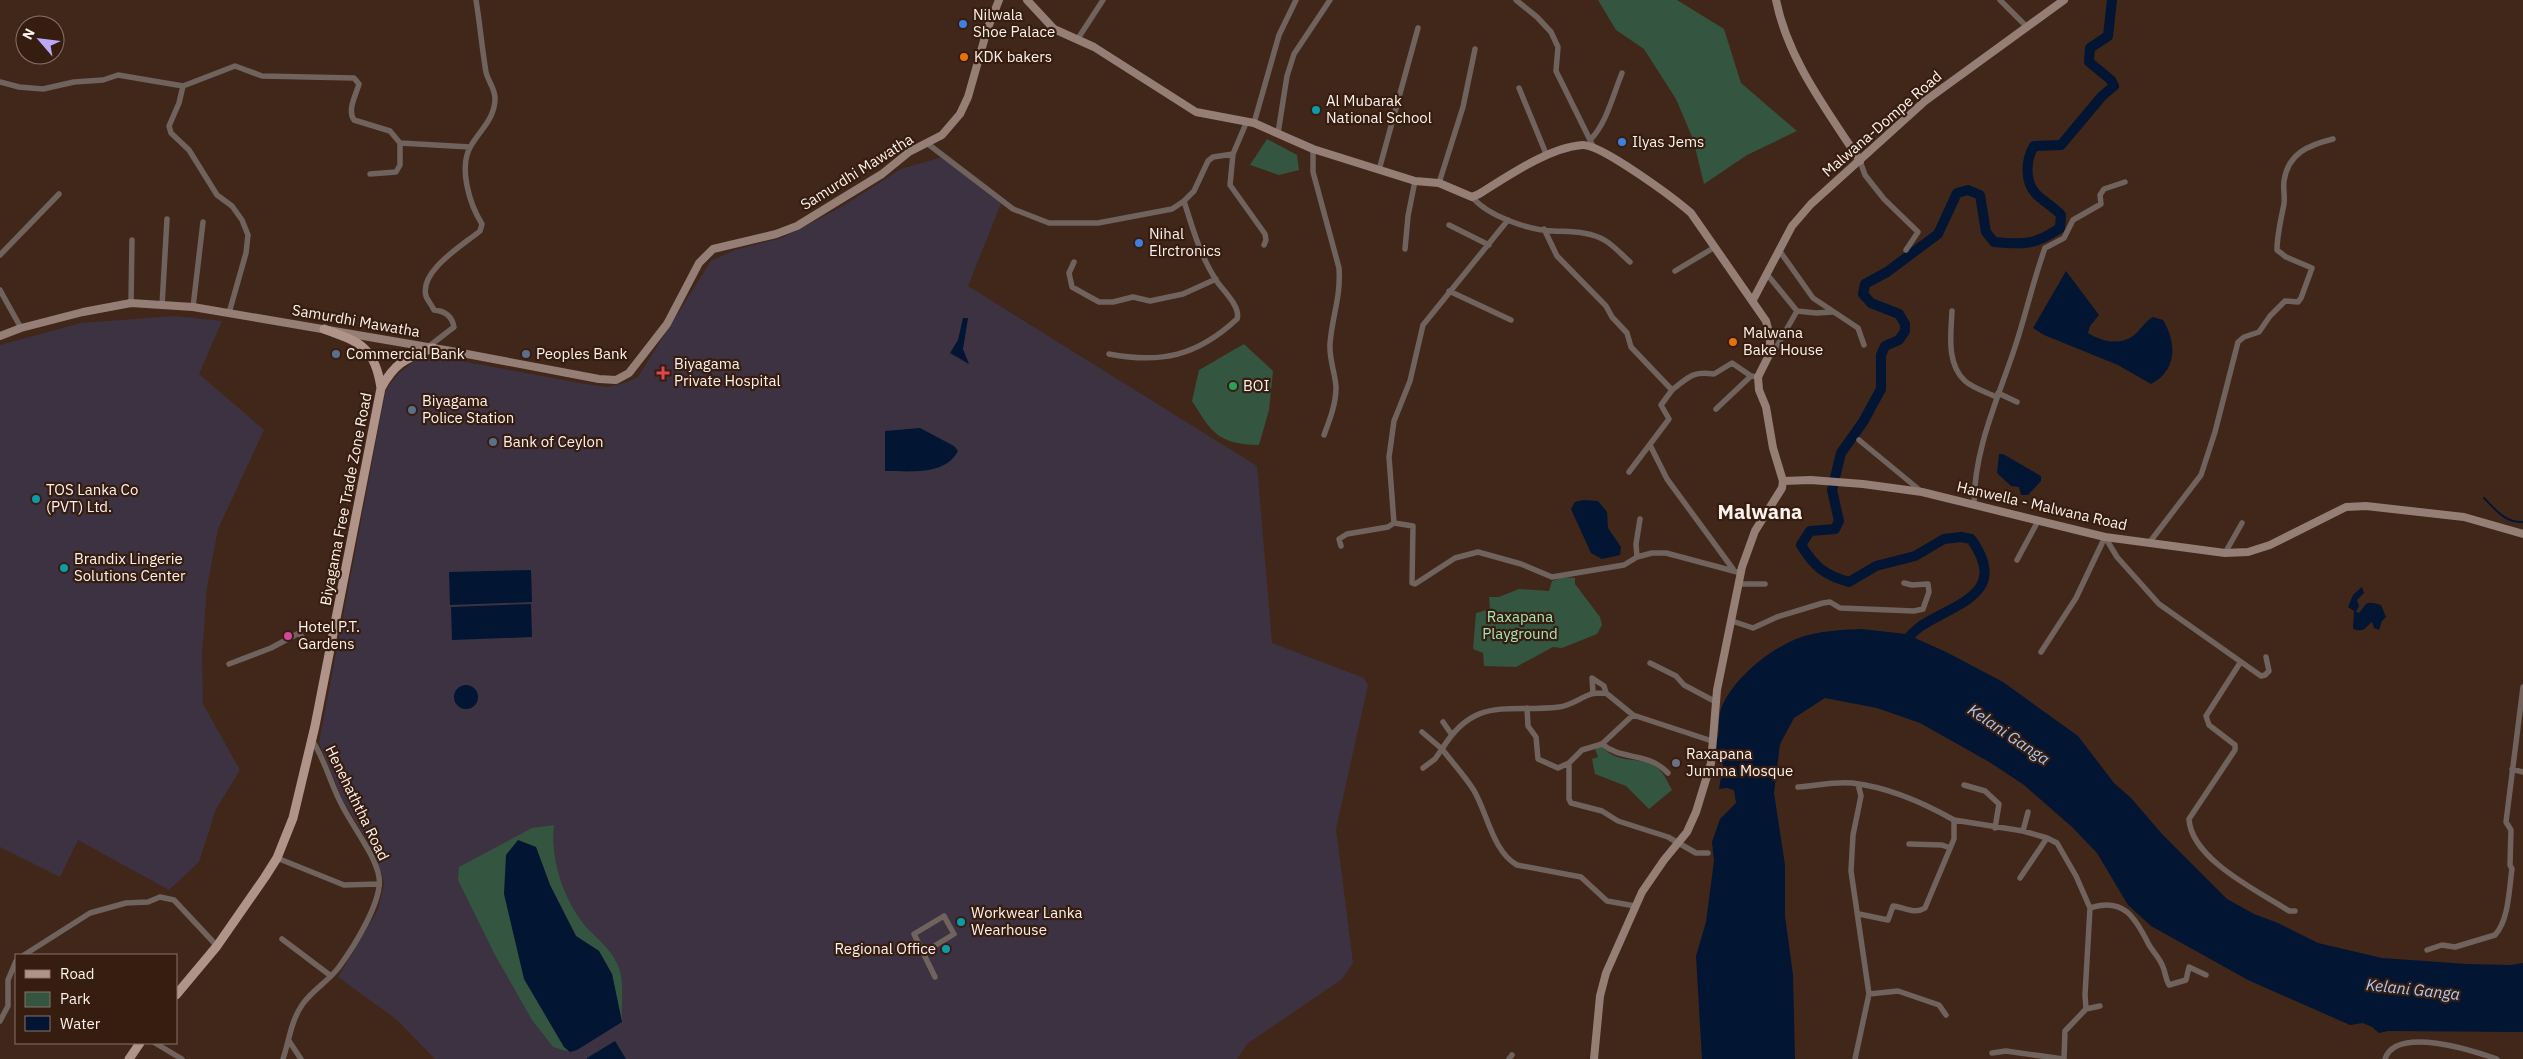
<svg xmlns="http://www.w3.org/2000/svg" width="2523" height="1059" viewBox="0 0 2523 1059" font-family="'IBM Plex Sans',sans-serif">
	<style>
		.industrial { fill: #3c3241 }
		.green { fill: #34553f }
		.water { fill: #021532 }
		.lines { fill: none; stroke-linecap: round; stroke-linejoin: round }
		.stream { stroke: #021532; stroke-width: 2 }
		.river { stroke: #021532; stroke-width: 10 }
		.street { stroke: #70625d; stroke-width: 5.5 }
		.secondary { stroke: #957e76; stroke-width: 8 }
		.primary { stroke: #b19489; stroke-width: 9 }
		.shop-dot { fill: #3f7fe0; stroke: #361d10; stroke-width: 2 }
		.food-dot { fill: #e8710a; stroke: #361d10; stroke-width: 2 }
		.culture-dot { fill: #0f9aa8; stroke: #361d10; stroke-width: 2 }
		.service-dot { fill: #5c6f8a; stroke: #361d10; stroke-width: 2 }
		.health-dot { fill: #e0444e; stroke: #361d10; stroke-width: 2 }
		.leisure-dot { fill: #2e9e5b; stroke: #361d10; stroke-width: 2 }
		.hotel-dot { fill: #d1479c; stroke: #361d10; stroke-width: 2 }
		.worship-dot { fill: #6b7280; stroke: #361d10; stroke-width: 2 }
		.labels { text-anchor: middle; stroke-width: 4.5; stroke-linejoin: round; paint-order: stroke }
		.poi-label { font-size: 15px; fill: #fdf2ed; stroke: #361d10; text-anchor: start }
		.street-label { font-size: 15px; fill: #fdf2ed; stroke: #361d10 }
		.park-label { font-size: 15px; fill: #a2e6b8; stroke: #361d10 }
		.water-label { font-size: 16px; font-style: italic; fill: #a9caf8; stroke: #361d10 }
		.district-label { font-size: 20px; font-weight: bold; fill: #fdf2ed; stroke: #361d10 }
	</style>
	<rect width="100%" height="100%" fill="#41271a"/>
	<path class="industrial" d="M942 157 1002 201 968 286 1257 466 1272 643 1364 678 1368 685 1336 829 1353 963 1342 979 1247 1044 1237 1059H435L396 1019 338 977 378 910 384 884 382 874 365 837 342 799 319 743 386 389 398 374 413 362 434 356 585 384 608 387 627 382 638 377 711 261 735 250 782 238 843 206 901 169Z
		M175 316 222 321 199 374 264 430 218 529 207 587 202 654 203 704 240 770 216 809 199 862 169 890 78 840 60 877 0 847V345L81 323Z"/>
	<path class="green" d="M1598 0H1677L1724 29 1741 83 1797 131 1747 155 1704 184 1693 139 1676 99 1644 49 1616 30Z
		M1267 139 1297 155 1299 170 1279 175 1250 165Z
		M1244 344 1273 371 1269 410 1259 445C1218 444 1212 433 1192 401L1199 370Z
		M1564 577 1575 578V584L1600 617 1602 625 1597 634 1562 648 1553 647 1516 667 1484 666 1483 653 1473 649 1476 613 1490 609 1489 597H1499L1519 589 1549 591 1552 581Z
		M1602 747C1620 765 1636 756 1653 765 1663 770 1667 781 1672 790L1649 809 1626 786 1595 774 1592 759 1598 757 1595 749Z
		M554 825C550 860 564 902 588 929 601 942 614 952 620 971 624 986 621 1007 622 1022L612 974 599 951 576 936 550 885 536 847 564 1047 570 1052 553 1047 532 1020 495 955 458 880 459 867 532 828Z"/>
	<path class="water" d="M2066 271 2099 315 2090 326 2088 333C2101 341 2119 346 2133 336 2140 331 2144 322 2153 317L2163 320C2177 343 2177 371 2151 384L2118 365 2044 335 2033 328Z
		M963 318H968L963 349 969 364 950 353 958 340Z
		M920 428 954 446 958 451C945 476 909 471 885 471V431Z
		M1999 454H2003L2041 476V481L2028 495H2021L2019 487 2011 486 1997 473Z
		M1583 500 1598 501 1607 512 1608 528 1621 547 1620 555 1602 559 1591 553 1571 509 1575 502Z
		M531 570 532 602 450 605 449 572Z
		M2362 587 2364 593 2357 600 2359 606 2356 612 2359 613C2367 604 2364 600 2381 605L2386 617 2382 621 2379 630 2374 628 2372 622C2365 627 2365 633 2353 629L2354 611 2348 607 2353 595Z
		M531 604 532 637 452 640 451 607Z
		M1861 629 1906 634 1946 652 2003 682 2078 736 2114 783 2131 798 2162 834 2227 899 2254 914 2278 923 2318 943 2382 958 2467 964 2511 965 2523 963V1032L2388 1031 2379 1033 2372 1027 2363 1023 2350 1025 2248 980 2151 926 2128 905 2097 853 2072 827 2024 785 1991 763 1920 723 1877 708 1825 698 1794 718 1780 744 1774 793 1785 865V916L1793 975 1795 1059H1702L1696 956 1706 922 1714 861 1712 842 1720 819 1736 803 1734 790 1727 788 1719 789 1723 766 1715 745C1722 733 1716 717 1723 704 1737 676 1768 651 1796 639 1816 631 1840 630 1861 629Z
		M454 697a12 12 0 1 1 24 0a12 12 0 1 1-24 0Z
		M518 840 536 847 550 885 576 936 599 951 612 974 622 1022 577 1050 570 1052 564 1047 524 979 504 894 506 855Z
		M615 1041 626 1059H587V1058Z"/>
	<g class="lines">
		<path class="stream" d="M2484 498C2496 510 2505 523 2523 522"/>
		<path class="river" d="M1902 645C1907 639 1914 631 1921 626 1957 603 2010 593 1971 539L1961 537 1944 539 1915 556 1876 566 1849 582C1824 575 1814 566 1801 545L1810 531 1835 529 1839 521 1832 490 1841 453 1863 422 1881 389V355L1885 346 1899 340 1905 331V324L1899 314 1871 303 1863 294 1865 284 1887 272 1938 234 1957 193 1968 190 1980 195 1986 232 1994 242C2023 245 2035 245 2060 228L2061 215C2054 207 2044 202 2036 194 2024 181 2026 159 2034 146L2061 145 2102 96 2114 86 2111 80 2089 62 2090 48 2108 36 2112 0"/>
		<path class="street" d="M1516 0 1537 17 1551 32 1558 47 1556 71 1593 146
			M2000 0 2027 27
			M1077 40 1103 0
			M0 82 19 87 43 89 74 82 103 80 118 75 183 86
			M1519 88 1547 156
			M1254 123 1279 35 1296 0
			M1278 133 1287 76 1294 54 1330 0
			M1591 139C1607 122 1613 95 1622 73
			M928 144 1013 209 1049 223H1098L1172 209 1184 201 1194 191 1208 161 1213 157 1233 154 1247 121
			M1313 149V172L1339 268C1341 298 1332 316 1330 344 1329 359 1335 372 1336 387 1336 404 1330 419 1324 435
			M1233 154 1230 185 1265 234 1266 240 1264 245
			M1860 161 1865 175 1884 199 1918 232 1906 250
			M1379 170 1418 28
			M370 174 396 172 400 165V143
			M1439 183 1463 107 1475 49
			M1472 197C1488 216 1528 230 1553 231 1571 232 1590 231 1606 241 1614 246 1622 255 1630 262
			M1449 225 1489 245
			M1544 229 1557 256 1606 306 1612 317 1627 333 1631 347 1672 390C1689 377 1692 371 1714 374L1732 363 1751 376 1758 377
			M1405 249 1408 216 1415 181
			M1779 250 1813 298 1858 328 1864 345
			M0 255 59 194
			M1074 262 1069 273 1072 287 1099 302H1113L1133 297 1150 301 1183 294 1216 279
			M1675 271 1715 247
			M1766 273 1797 311 1816 313 1833 312
			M0 290 21 328
			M1449 291 1511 320
			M131 303 132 240
			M162 306 167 219
			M193 307 203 222
			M1952 311C1951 333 1946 364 1965 381 1973 388 1986 392 1996 397
			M229 313 246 253 248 235 242 220 232 206 217 195 189 150 171 133 169 126 179 103 183 86 235 66 262 76 354 78 359 84C356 95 347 110 354 120L390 131 400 143 470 147
			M428 347 454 327C452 316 445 311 434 310 432 305 427 300 426 296 419 271 463 245 480 231L482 224C470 205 457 166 472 144 482 128 495 118 495 98 495 89 488 81 486 72 482 49 480 24 476 0
			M1770 353H1773L1797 311
			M1109 354C1161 364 1197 356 1237 319 1241 308 1225 292 1218 283 1201 258 1193 230 1184 201
			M1998 393 2017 402
			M1716 409 1751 376
			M1859 440 1922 492
			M1650 445 1667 479 1733 569
			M1629 472 1669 419 1661 405 1672 390
			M1974 505C1974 448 1998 399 2015 347 2026 314 2033 281 2045 248L2064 238 2073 220 2101 204 2100 195 2104 189 2125 182
			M1394 523 1389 457 1394 421 1410 381 1423 325 1508 220
			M2105 537 2117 557 2159 604 2261 676 2265 675 2269 671 2266 657
			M2149 543 2201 475 2215 432 2238 342 2244 337 2259 332 2270 316 2285 301 2298 302 2301 298 2312 268 2286 257 2277 250C2277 235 2281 219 2284 204 2285 196 2283 189 2284 181 2288 153 2309 145 2333 139
			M1341 546 1339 539 1347 534 1388 527 1394 523 1413 526 1412 583 1415 584 1455 558 1478 552 1521 564 1552 577 1624 565 1637 557 1652 553H1666L1741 573
			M2225 553 2242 523
			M1637 557 1636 544 1640 519
			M2017 560 2038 521
			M1739 584H1765
			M1732 621 1753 628 1777 617 1823 603 1830 602 1840 608 1914 611 1923 609 1929 592 1928 584 1912 585 1904 583
			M2041 652 2076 598 2105 537
			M1650 663 1676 676 1684 685 1716 702
			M2240 663 2206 716 2209 725 2235 745V750L2189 819C2191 859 2258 891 2289 911H2295
			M229 664 271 648 299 633 305 641 330 650
			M1593 693 1592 678 1604 686 1606 693
			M1527 708 1528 726 1536 737 1538 759 1558 768 1569 763 1582 750 1602 744 1633 715
			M1443 722 1452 735
			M1422 732 1442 749 1435 759 1423 768
			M1602 744C1622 761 1647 751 1668 773
			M1569 763V799L1571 803 1602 811 1618 821 1668 837 1696 853H1708
			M2512 769 2523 772
			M1858 784 1861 796 1853 835 1851 871 1869 994 1898 991 1939 1005 1946 1015
			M1964 785 1985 791 1999 804 1995 828
			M1798 787C1815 786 1835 781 1852 783 1887 787 1924 803 1954 820V839L1925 908C1914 915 1904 907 1893 906L1888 920 1859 914
			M1954 820 2023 831 2028 812
			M2023 831 2047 838
			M1909 844 1942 845 1950 848
			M277 858 344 885 379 884
			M2020 878 2047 838 2057 843 2076 876 2090 908 2085 995 2086 1009
			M1635 906 1607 901 1581 877 1517 865C1492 851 1487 811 1473 789 1464 775 1452 762 1442 749 1475 695 1508 713 1559 707 1570 706 1580 698 1591 694 1595 693 1601 693 1606 693L1633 715 1712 741
			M2090 908C2123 897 2135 917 2148 943 2152 951 2160 958 2163 967 2166 974 2165 978 2169 985L2186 980 2189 967 2206 975
			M282 939 331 976
			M2427 950 2442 945 2455 947 2495 935C2509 920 2509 889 2512 869L2510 865 2511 830 2506 822 2523 687
			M923 953 954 934 944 916 914 934 935 977
			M24 955 90 913 126 903 148 902 160 897 174 900 217 946
			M0 1021 8 1006V980L16 961
			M289 1041 301 1059
			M155 1043 182 1059
			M1992 1053 2006 1051 2063 1059
			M283 1059C289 1041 291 1021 302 1005 312 990 329 981 339 967 353 948 383 901 379 877 376 857 354 828 344 809 331 787 326 761 312 740
			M1509 1059 1512 1055
			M1855 1059 1869 994
			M2064 1059 2065 1031 2086 1009 2100 1006
			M2385 1059C2396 1025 2474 1051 2497 1059"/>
		<path class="secondary" d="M1027 0 1054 29 1094 47 1196 112 1254 123 1313 149 1415 181 1439 183 1472 197 1479 194C1508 176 1548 148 1582 145 1600 143 1675 199 1691 213L1766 321 1770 336V353L1758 377 1759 390 1766 407 1773 448 1783 481 1782 488 1755 531 1742 567 1717 690 1711 763 1696 812 1687 832 1664 860 1642 892 1606 973 1600 996 1594 1059
			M1776 0C1788 60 1827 110 1860 161
			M1753 300 1792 226 1811 204 1925 101 2064 0
			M0 336 21 328 83 312 131 303 193 307 451 351 599 379 616 380 629 373 667 324 699 263 713 249 776 234 797 226 882 174 909 152 942 135 960 114 968 97 987 30 999 0
			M1783 481 1811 480 1863 484 1922 492 2105 537 2225 553 2248 552 2270 545 2346 507 2366 506 2464 517 2523 534"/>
		<path class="primary" d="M381 388C396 361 406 359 433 348
			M176 995 217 946 265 877 277 858 293 818 315 726 381 388C375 347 360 342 324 329
			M129 1059 140 1043"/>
	</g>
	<g class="shop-dot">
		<circle cx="963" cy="24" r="5"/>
		<circle cx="1622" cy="142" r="5"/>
		<circle cx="1139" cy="243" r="5"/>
	</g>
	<g class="food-dot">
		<circle cx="964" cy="57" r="5"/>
		<circle cx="1733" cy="342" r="5"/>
	</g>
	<g class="culture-dot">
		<circle cx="1316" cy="110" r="5"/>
		<circle cx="36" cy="499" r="5"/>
		<circle cx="64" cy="568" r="5"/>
		<circle cx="961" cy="922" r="5"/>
		<circle cx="946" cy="949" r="5"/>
	</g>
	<g class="service-dot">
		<circle cx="336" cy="354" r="5"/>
		<circle cx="526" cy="354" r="5"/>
		<circle cx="412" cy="410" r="5"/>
		<circle cx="493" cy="442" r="5"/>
	</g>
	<path class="health-dot" d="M660.5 365.5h5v5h5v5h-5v5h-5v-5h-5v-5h5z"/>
	<circle class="leisure-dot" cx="1233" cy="386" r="5"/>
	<circle class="hotel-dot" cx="288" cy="636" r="5"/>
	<circle class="worship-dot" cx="1676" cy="763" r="5"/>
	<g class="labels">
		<g class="poi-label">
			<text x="973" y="20">Nilwala<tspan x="973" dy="17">Shoe Palace</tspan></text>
			<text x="974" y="62">KDK bakers</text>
			<text x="1326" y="106">Al Mubarak<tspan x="1326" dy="17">National School</tspan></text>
			<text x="1632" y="147">Ilyas Jems</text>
			<text x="1149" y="239">Nihal<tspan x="1149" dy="17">Elrctronics</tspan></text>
			<text x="1743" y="338">Malwana<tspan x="1743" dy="17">Bake House</tspan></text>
			<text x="346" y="359">Commercial Bank</text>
			<text x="536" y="359">Peoples Bank</text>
			<text x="674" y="369">Biyagama<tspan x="674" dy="17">Private Hospital</tspan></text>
			<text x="1243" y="391">BOI</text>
			<text x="422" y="406">Biyagama<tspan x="422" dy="17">Police Station</tspan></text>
			<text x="503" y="447">Bank of Ceylon</text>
			<text x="46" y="495">TOS Lanka Co<tspan x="46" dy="17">(PVT) Ltd.</tspan></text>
			<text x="74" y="564">Brandix Lingerie<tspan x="74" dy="17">Solutions Center</tspan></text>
			<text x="298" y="632">Hotel P.T.<tspan x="298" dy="17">Gardens</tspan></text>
			<text x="1686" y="759">Raxapana<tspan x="1686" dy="17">Jumma Mosque</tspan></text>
			<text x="971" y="918">Workwear Lanka<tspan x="971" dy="17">Wearhouse</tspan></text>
			<text x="936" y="954" text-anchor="end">Regional Office</text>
		</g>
		<g class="street-label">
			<text transform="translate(1882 124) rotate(-41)" y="5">Malwana-Dompe Road</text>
			<text transform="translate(857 172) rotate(-32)" y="5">Samurdhi Mawatha</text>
			<text transform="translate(356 321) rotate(10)" y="5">Samurdhi Mawatha</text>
			<text transform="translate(346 499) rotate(-79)" y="5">Biyagama Free Trade Zone Road</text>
			<text transform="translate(2042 506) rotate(13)" y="5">Hanwella - Malwana Road</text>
			<text transform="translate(357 803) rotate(64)" y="5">Henehaththa Road</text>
		</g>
		<g class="park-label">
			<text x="1520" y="622">Raxapana<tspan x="1520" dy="17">Playground</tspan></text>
		</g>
		<g class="water-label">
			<text transform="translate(2009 734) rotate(34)" y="6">Kelani Ganga</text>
			<text transform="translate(2413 989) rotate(6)" y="6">Kelani Ganga</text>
		</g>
		<g class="district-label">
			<text x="1760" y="519">Malwana</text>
		</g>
	</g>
	<rect x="15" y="954" width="162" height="90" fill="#361d10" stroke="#867268"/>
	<rect x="25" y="970" width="25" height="8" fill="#b19489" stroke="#867268"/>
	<text x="60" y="979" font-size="15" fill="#fdf2ed">Road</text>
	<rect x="25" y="992" width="25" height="15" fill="#34553f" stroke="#867268"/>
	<text x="60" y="1004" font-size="15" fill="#fdf2ed">Park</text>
	<rect x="25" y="1016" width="25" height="15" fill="#021532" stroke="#867268"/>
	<text x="60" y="1029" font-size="15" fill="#fdf2ed">Water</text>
	<g transform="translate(40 40) rotate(298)"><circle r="24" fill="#361d10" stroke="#867268"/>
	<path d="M0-4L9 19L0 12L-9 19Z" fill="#baaaf7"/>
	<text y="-8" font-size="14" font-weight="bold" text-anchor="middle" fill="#fdf2ed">N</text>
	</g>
</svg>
